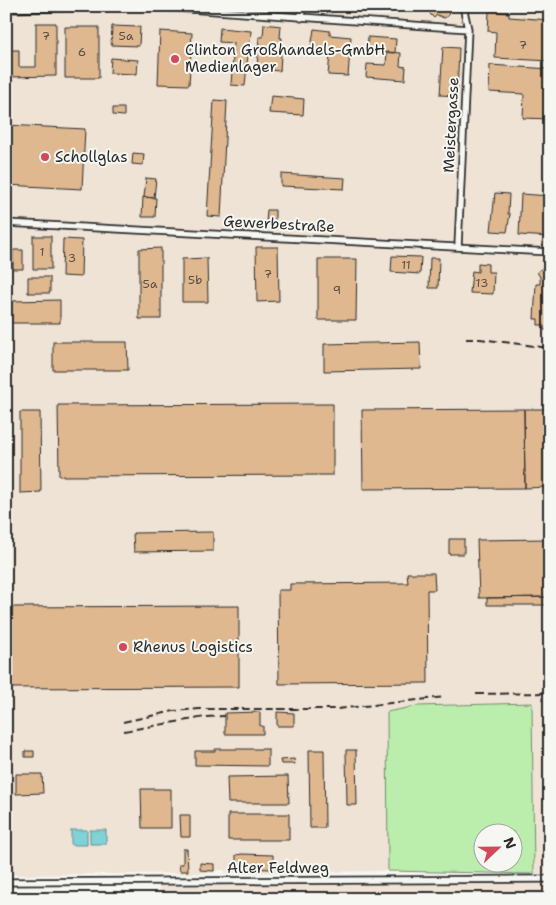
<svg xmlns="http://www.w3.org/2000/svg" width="556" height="905" viewBox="0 0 556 905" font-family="'Shantell Sans',sans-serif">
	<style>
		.built { fill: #efe3d5 }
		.green { fill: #bbedad; stroke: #738c6c; fill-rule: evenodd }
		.water { fill: #80d2d7; stroke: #5e8f92 }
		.building { fill: #dfb890; stroke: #2b2b2b }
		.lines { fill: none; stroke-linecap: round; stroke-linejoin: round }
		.minor-casing { stroke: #2b2b2b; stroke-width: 9 }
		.minor { stroke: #f6f6f2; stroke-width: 5.5 }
		.rail { stroke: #2b2b2b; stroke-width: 2; stroke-dasharray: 8 4; stroke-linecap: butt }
		.poi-dot { fill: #d1495b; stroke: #f6f6f2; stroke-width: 2 }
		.labels { text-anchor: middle; stroke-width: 4; stroke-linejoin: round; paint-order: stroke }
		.number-label { font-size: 12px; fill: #584e44 }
		.poi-label { font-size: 15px; fill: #2b2b2b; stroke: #f6f6f2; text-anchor: start }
		.street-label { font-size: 15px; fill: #2b2b2b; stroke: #f6f6f2 }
	</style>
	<rect width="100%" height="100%" fill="#f6f6f2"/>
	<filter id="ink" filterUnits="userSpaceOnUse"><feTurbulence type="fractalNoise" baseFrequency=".02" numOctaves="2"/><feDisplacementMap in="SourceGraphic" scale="10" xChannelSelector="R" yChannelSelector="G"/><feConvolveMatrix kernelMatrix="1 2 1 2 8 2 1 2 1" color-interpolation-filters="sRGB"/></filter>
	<g filter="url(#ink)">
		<path class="built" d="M6 6H550V872L534 874 532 703 417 706 387 712 388 871 226 873 224 870H217L214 873 6 875Z
			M550 883V899H158L159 886Z"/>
		<path class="green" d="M532 703 534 874 388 871 387 712 417 706ZM484 832H514V862H484Z"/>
		<path class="water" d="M71 830H87V845H71Z
			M90 830H106V844H90Z"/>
		<path class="building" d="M432 6H448L447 10 449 11 448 16 444 18 437 15 434 18 430 14Z
			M489 11 509 13V17L550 20V61L495 58 496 32 488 31Z
			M36 23H56V76L8 77V50H19V67H36Z
			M264 24 281 26 280 38H282L280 71 257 69 259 37H263Z
			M112 26 140 27 139 46 111 45Z
			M65 27H99V78H65Z
			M220 28 251 31 250 44H249L245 86 231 85 234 43 219 42Z
			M314 29 330 31V35L351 37 348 76 328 75 330 55 310 54Z
			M160 31 192 33 189 85 158 84Z
			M368 37 396 39 395 53 367 51Z
			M443 47 459 48 457 96 440 95Z
			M387 52 401 53 400 66 406 67 405 80 366 77 367 64 386 65Z
			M111 58 138 60 137 74 110 73Z
			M490 65 550 69V119L523 118 524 94 489 92Z
			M271 96 304 99 303 115 269 113Z
			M214 100 227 101 221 217 207 216Z
			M113 108H124V116L113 115Z
			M6 125 85 129 82 189 6 185Z
			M133 153 144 154 143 165 132 164Z
			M281 174 345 178 344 189 281 186Z
			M146 178 156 179 154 198 144 197Z
			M495 193 509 194 508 214H510L507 232 491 231Z
			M521 194 550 196V237L519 235Z
			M143 197 156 198 155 217H142Z
			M267 210H275V223H266Z
			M33 236H51V269H33Z
			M63 239 82 240 81 277 62 276Z
			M256 247H278L279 301 257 302Z
			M161 248V319H139V249Z
			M13 250H23V269H13Z
			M392 256 421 257 420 274 391 272Z
			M207 258 208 302H182V259Z
			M430 258H439L438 288H429Z
			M318 259H357L356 320H318Z
			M478 263 488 264V272H494L493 294 470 293 472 271 478 272Z
			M546 265H550V330H544V325H538V319H534L536 284H540V277L537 272Z
			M28 277H50V293H28Z
			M60 300V323H10V301Z
			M53 342H127L128 370H53Z
			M420 342 421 369 324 371V344Z
			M333 404V475L59 476 58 405Z
			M524 409 525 488 363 489 362 410Z
			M524 409H550V487L525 488Z
			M20 412H40L41 492 20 493Z
			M213 532V551L134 552 133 533Z
			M449 539H464V554H449Z
			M550 539V597L479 598 477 540Z
			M407 573H434L435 590H427L428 683 279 684 278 590H290V584L408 583Z
			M550 597V605H487V598Z
			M239 606V687L6 688V607Z
			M260 712V726H263V734H225V713Z
			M277 712 294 713V726H277Z
			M6 748H10V757H6Z
			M215 749H268V766L195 765V751H215Z
			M309 750H324L325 828H310Z
			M346 750H356L357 805H347Z
			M25 751H34V757H25Z
			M294 759 295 764H281L280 760Z
			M16 774H42L43 793 16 794Z
			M288 776 289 803H228L227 777Z
			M141 789H171V828H142Z
			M228 814H289V840H228Z
			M180 815H190V837H181Z
			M183 849H187L188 871H180L179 864H183Z
			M242 854 273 855V869L236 868V855Z
			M200 863 214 864V871L200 870Z"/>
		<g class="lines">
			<g class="minor-casing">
				<path id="minor" d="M6 9 146 6 468 29
					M301 18 302 6
					M6 223 550 252
					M458 246 468 29 463 6
					M6 882 550 879"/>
			</g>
			<use href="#minor" class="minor"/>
			<path class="rail" d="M466 339H480L550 348
				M476 694 550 693
				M123 722 174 711 199 709H337L445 697
				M124 731 205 717 225 716"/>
		</g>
	</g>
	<g class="poi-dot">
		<circle cx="175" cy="59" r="5"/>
		<circle cx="45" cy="157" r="5"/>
		<circle cx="123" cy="647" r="5"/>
	</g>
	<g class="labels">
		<g class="number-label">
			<text x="46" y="40">7</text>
			<text x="126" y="40">5a</text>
			<text x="523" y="49">7</text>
			<text x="82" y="56">6</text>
			<text x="42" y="256">1</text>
			<text x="72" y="262">3</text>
			<text x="406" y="269">11</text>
			<text x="268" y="278">7</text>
			<text x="195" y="284">5b</text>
			<text x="482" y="287">13</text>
			<text x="150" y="288">5a</text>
			<text x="337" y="294">9</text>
		</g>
		<g class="poi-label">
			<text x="185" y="55">Clinton Großhandels-GmbH<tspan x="185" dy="17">Medienlager</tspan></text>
			<text x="55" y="162">Schollglas</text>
			<text x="133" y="652">Rhenus Logistics</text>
		</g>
		<g class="street-label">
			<text transform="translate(451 125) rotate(-87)" y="5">Meistergasse</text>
			<text transform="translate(279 224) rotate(3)" y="5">Gewerbestraße</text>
			<text x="278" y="873">Alter Feldweg</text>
		</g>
	</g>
	<rect width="556" height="905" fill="none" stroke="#f6f6f2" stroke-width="25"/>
	<rect x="12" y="12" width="531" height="880" fill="none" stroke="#2b2b2b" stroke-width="2" filter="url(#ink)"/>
	<g transform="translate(498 848) rotate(68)"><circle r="24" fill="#f6f6f2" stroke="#a5a5a2"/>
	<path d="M0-4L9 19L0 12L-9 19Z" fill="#d1495b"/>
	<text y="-8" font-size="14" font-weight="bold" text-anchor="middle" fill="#2b2b2b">N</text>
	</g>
</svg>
